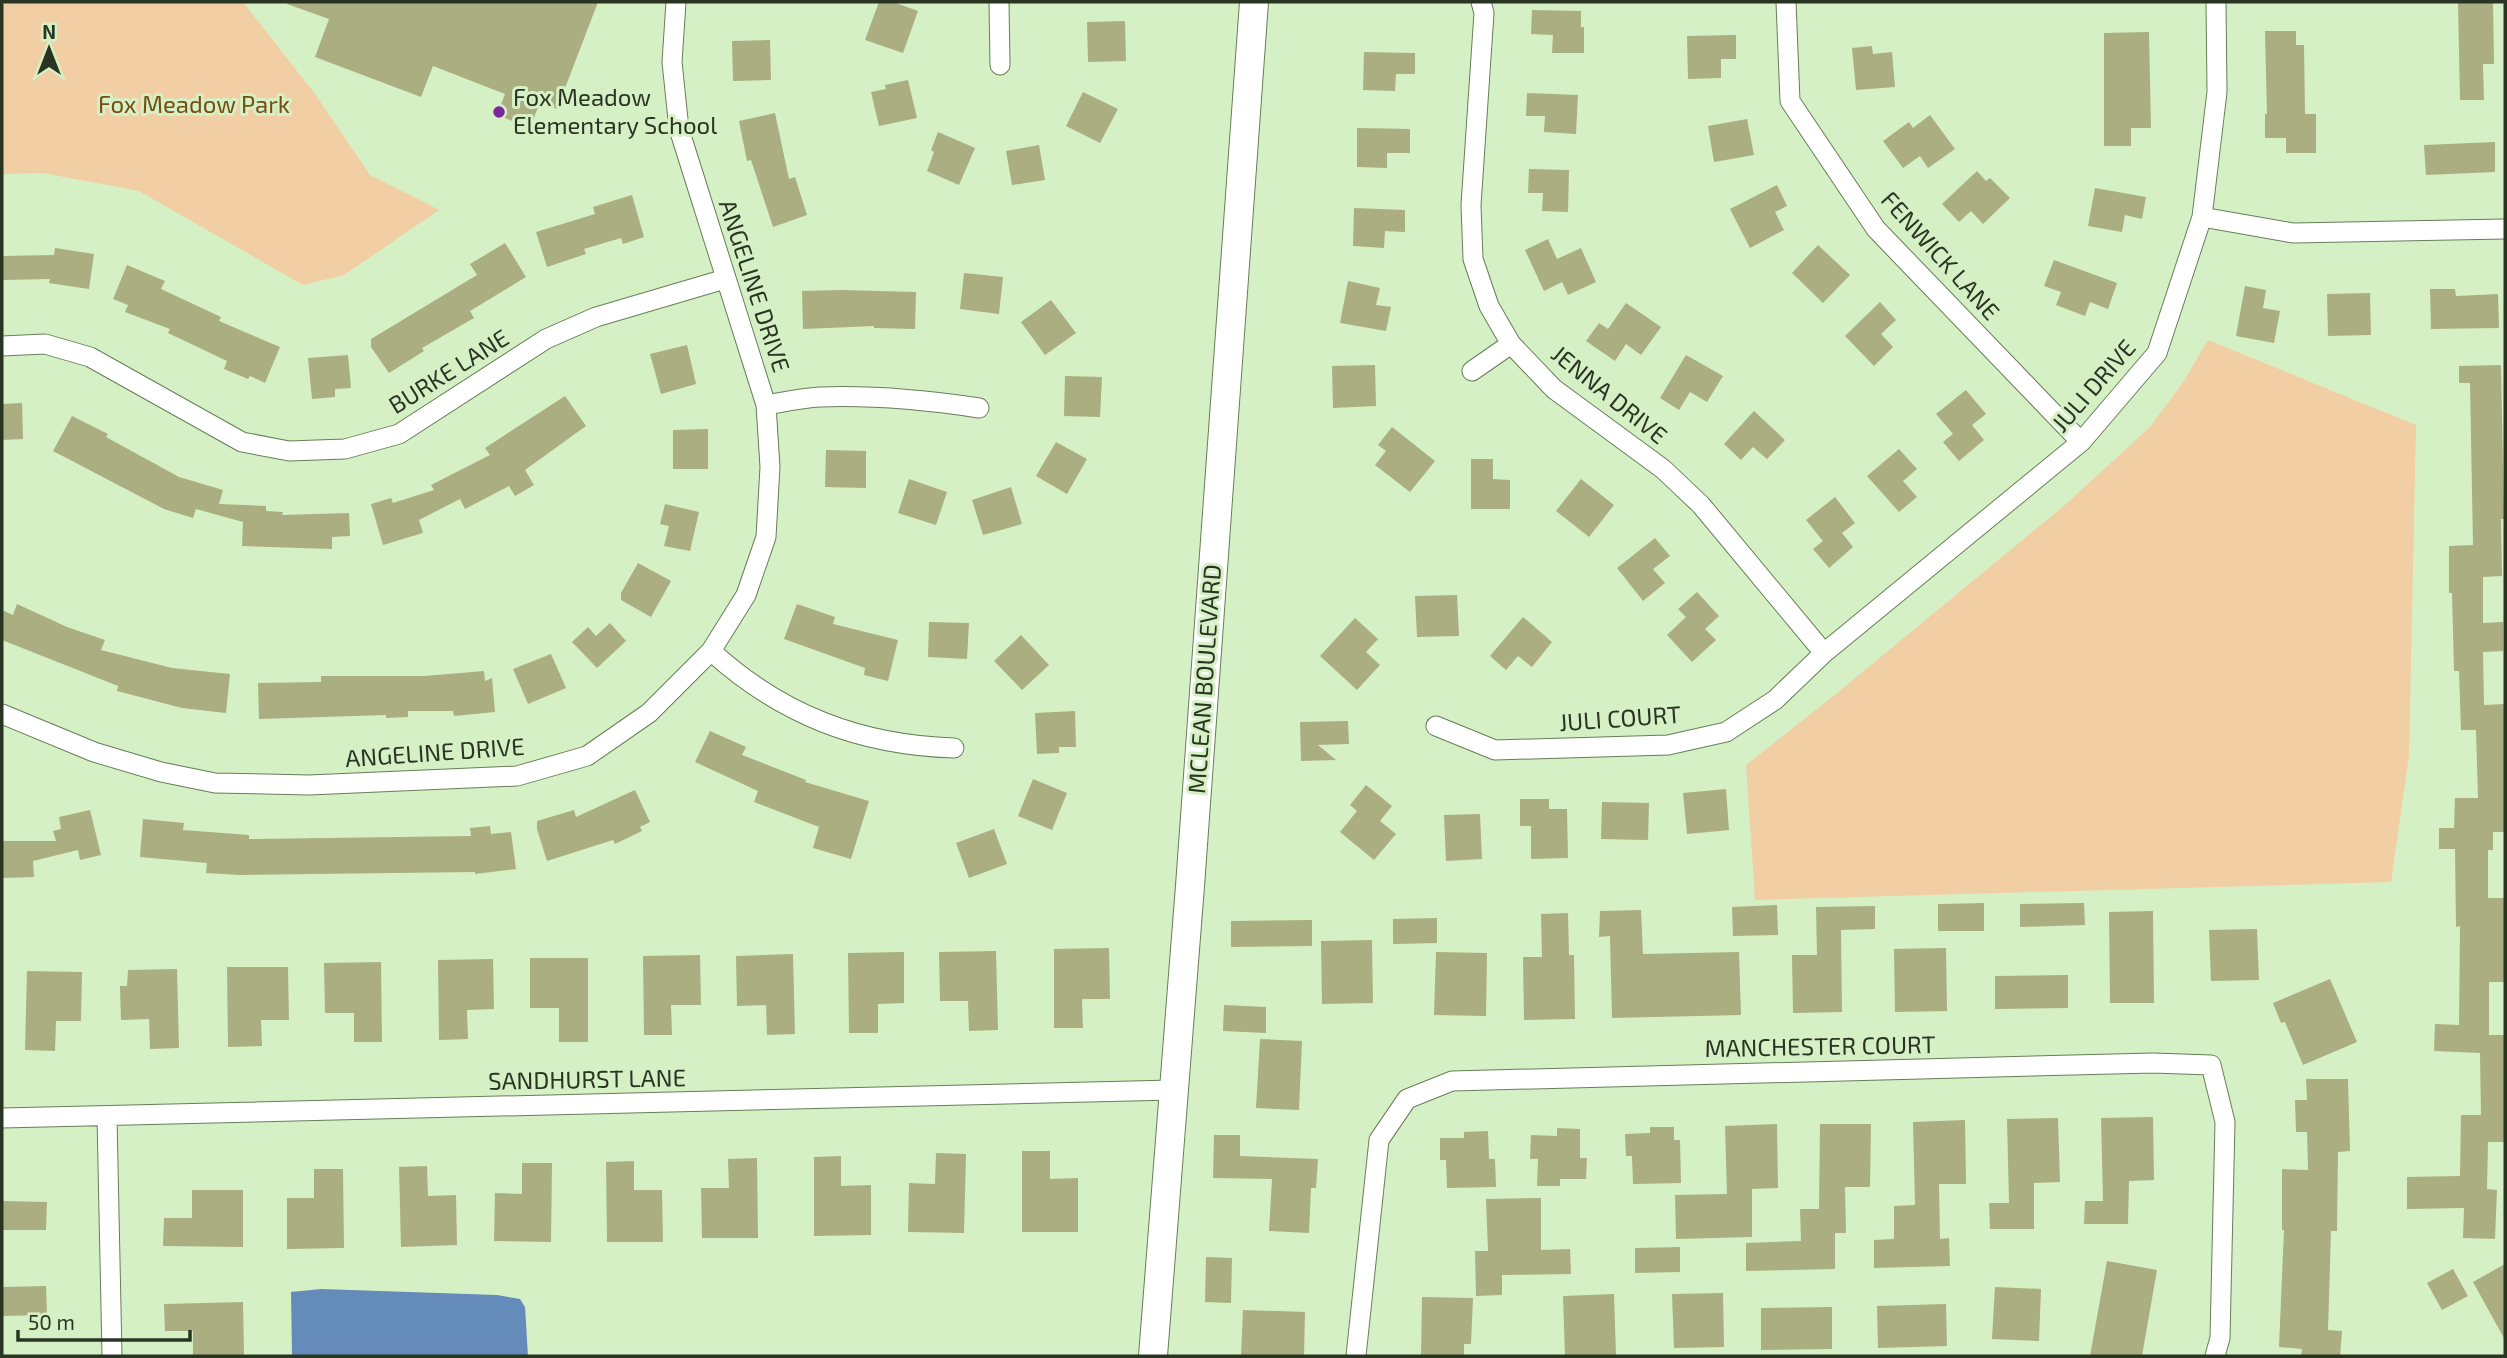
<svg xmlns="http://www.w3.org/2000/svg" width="2507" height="1358" viewBox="0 0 2507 1358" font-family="'Exo 2',sans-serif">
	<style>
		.green { fill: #f1cea3 }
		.water { fill: #648bb9 }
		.building { fill: #aaae80 }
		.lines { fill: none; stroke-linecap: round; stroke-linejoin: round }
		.street-casing { stroke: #677e57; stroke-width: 21 }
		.secondary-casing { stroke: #677e57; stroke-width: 30 }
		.street { stroke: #fff; stroke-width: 19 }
		.secondary { stroke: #fff; stroke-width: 28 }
		.poi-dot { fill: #782a9c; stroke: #d6f0c5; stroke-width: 2.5 }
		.labels { text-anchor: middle; stroke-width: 6; stroke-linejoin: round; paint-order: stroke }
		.poi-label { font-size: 24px; fill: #2a3423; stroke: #d6f0c5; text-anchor: start }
		.park-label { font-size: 24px; fill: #764e12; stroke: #d6f0c5 }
		.street-label { font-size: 24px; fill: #2a3423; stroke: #d6f0c5 }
	</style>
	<rect width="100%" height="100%" fill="#d6f0c5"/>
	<path class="green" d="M2 2H243L315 94 370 175 439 210 344 275 303 285 139 191 43 173 2 174Z
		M2208 340 2416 425 2409 755 2391 882 1755 900 1746 765 1831 698 2065 505 2150 427 2184 381Z"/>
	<path class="water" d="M321 1289 497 1295 520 1299 525 1307 528 1356H292L291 1292Z"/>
	<path class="building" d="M288 2H598L557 109 540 102 530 128 497 115 505 94 433 66 421 97 315 57 329 19 287 4Z
		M879 2H893L918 11 903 53 865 40Z
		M2458 2H2493L2494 64H2483L2484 100H2460Z
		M1532 10 1581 11V27H1584V53H1552L1553 35 1531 34Z
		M1125 21 1126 61 1088 62 1087 22Z
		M2265 31H2296V45H2304L2305 114H2316V153H2286V138H2265V114H2267Z
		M2149 32 2151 128H2131V146H2104V33Z
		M1736 35V59H1721V78L1688 79 1687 36Z
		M770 40 771 80 733 81 732 41Z
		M1872 46 1873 54 1892 52 1895 87 1856 90 1852 48Z
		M1364 52 1415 53V74H1396L1395 91 1363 90Z
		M908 80 917 118 879 126 871 92 886 89 885 85Z
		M1083 92 1118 109 1100 143 1066 126Z
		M1527 93 1578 95 1576 134 1544 132 1545 116H1526Z
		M775 113 789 179 795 177 807 215 773 227 751 160 747 161 739 121Z
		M1930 115 1955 149 1928 168 1920 156 1903 168 1883 141 1909 122 1913 128Z
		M1747 119 1754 155 1714 162 1708 126Z
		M1357 128 1410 129V153H1387V168L1357 167Z
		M938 132 975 148 959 185 927 171 934 152 931 150Z
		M2495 142V172L2426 175 2424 145Z
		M1039 145 1045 180 1012 185 1006 151Z
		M1529 169 1569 170 1568 212 1542 211 1543 193H1528Z
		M1977 171 1986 181 1990 178 2010 198 1983 224 1971 211 1959 222 1942 204Z
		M1777 185 1787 206 1775 212 1784 230 1750 248 1730 209Z
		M2095 188 2146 197 2142 219 2125 215 2122 232 2088 226Z
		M632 195 644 237 623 244 621 238 584 249 586 254 547 267 536 232 595 214 593 207Z
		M1354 208 1405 210V232L1385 231 1384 248 1353 246Z
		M1548 239 1557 259 1581 248 1596 282 1568 295 1562 282 1544 291 1525 250Z
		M505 243 526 277 470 311 474 318 422 348 424 351 389 373 371 347V339L477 275 470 264Z
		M1818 245 1850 275 1823 303 1792 273Z
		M55 248 94 254 89 289 49 283 50 279 2 280V256L54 255Z
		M2054 260 2117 283 2108 309 2090 302 2085 316 2056 305 2061 292 2044 286Z
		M127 265 165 281 161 289 221 317 219 321 280 347 265 383 250 376 248 379 224 369 227 361 168 333 170 329 125 312 128 305 113 299Z
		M964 273 1003 277 999 314 960 309Z
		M1348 281 1380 288 1376 305 1391 307 1386 331 1340 323Z
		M2245 286 2266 290 2263 308 2280 311 2274 343 2236 336Z
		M2430 289H2455L2456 296 2498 294 2499 328 2431 329Z
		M842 290 916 292 915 329 874 328V326L803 329 802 291Z
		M2370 293 2371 335 2328 336 2327 294Z
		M1051 300 1076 333 1045 355 1021 322Z
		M1880 302 1896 320 1881 334 1893 347 1874 366 1845 336Z
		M1626 303 1661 327 1641 355 1626 344 1615 361 1586 341 1599 323 1608 329Z
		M687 345 696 384 661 394 650 354Z
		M348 355 351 388 335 389V397L312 399 308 358Z
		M1686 355 1723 376 1707 402 1690 392 1679 410 1660 398Z
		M1375 365 1376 406 1333 408 1332 366Z
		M2501 365 2504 519H2501L2502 576 2483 577V623L2503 622V651L2483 652 2484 705 2505 704V832H2493V850H2488V898H2505V982H2489V1035H2505V1142H2488L2487 1189 2497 1190 2495 1239 2463 1238 2464 1208 2407 1209V1177L2460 1176 2461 1115H2481L2480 1053 2434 1051 2435 1024 2459 1025 2460 926 2456 927 2455 849H2439V828H2454L2455 798H2478L2476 730H2461L2459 671H2454L2452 593H2449V546L2473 545 2470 383H2459V366Z
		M1065 376 1102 377 1100 417 1064 416Z
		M1966 390 1986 414 1972 425 1984 440 1959 461 1943 442 1953 434 1936 414Z
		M565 396 586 426 525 470 534 485 515 496 509 486 465 509 460 499 419 520 423 533 383 545 371 504 391 498 393 503 434 490 431 485 490 455 485 448Z
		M22 403 23 439 2 440V404Z
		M1754 411 1785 440 1767 459 1753 447 1741 460 1724 444Z
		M72 416 108 434 106 437 179 477 223 490 219 504 266 506V511L283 512 282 515 349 513 350 536 332 537V549L242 546 243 522 196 509 193 518 164 509 53 451Z
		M1392 427 1435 461 1410 492 1375 465 1386 451 1378 445Z
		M708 429V469H673V430Z
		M1056 442 1087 459 1067 494 1036 476Z
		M1899 449 1917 469 1903 481 1917 497 1899 512 1867 476Z
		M826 450 866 451V488L825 487Z
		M1471 459H1493V479L1510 480V509H1471Z
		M909 479 947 492 936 525 898 513Z
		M1581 479 1614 505 1589 537 1556 511Z
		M1011 487 1022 524 983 535 972 500Z
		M1835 497 1855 523 1842 533 1853 547 1829 568 1813 549 1823 541 1806 520Z
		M665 504 699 512 690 551 664 546 669 526 660 524Z
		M1655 538 1670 556 1653 569 1665 583 1643 601 1617 568Z
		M638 563 671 581 651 617 621 600V593Z
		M1697 592 1719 616 1705 629 1716 640 1692 662 1667 635 1686 617 1678 609Z
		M1457 595 1459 636 1417 637 1415 596Z
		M17 604 67 627 105 640 101 650 172 668 230 674 226 713 182 708 117 691 118 686 2 640V610L13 615Z
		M797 604 835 617 833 624 898 640 888 681 864 675 865 668 784 639Z
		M1523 617 1552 642 1532 667 1518 656 1506 670 1490 656Z
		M1355 618 1378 639 1366 652 1380 665 1357 690 1320 656Z
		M929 622 969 623 967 659 928 657Z
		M610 623 626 641 597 668 572 642 588 627 596 636Z
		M1021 635 1049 665 1022 690 994 661Z
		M551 654 566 688 528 704 513 669Z
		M484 671 485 681 492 678 495 712 454 716 453 711H408V717L386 718V715L259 719 258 683 321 682V676H425Z
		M1075 711 1076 747H1059V753L1037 754 1035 713Z
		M1348 721 1349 744 1318 745 1336 760 1301 761 1300 722Z
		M710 731 746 747 742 755 806 780 805 782 869 801 851 859 813 848 819 827 754 802 758 791 695 762Z
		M1033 779 1067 793 1052 830 1018 816Z
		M1366 785 1392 806 1380 821 1396 834 1374 860 1340 832 1357 811 1350 805Z
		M1726 789 1729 830 1687 834 1683 793Z
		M635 790 650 822 640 827 642 831 615 844 613 840 547 861 537 829V821L574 810 576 817Z
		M1520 799H1549V809H1567L1568 858 1531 859V826H1520Z
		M1602 802 1649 803 1648 840 1601 839Z
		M90 810 101 855 80 860 78 850 33 861 34 877 2 878V841H56L53 831 61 829 59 817Z
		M1480 814 1482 859 1446 861 1444 815Z
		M143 819 184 823 183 830 249 835V839L471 836 470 828 490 826 491 834 511 832 516 869 475 874V872L240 875 206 873 207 863 140 857Z
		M994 829 1007 864 969 878 956 843Z
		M1984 903V931H1938V904Z
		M2084 903 2085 925 2020 927V904Z
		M1777 905 1778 935 1733 936 1732 907Z
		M1875 906V929L1841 930 1842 1012 1793 1013 1792 955H1817L1816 907Z
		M1641 910 1643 954 1739 952 1741 1015 1612 1018 1610 936 1599 937 1600 911Z
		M2153 911 2154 1003H2110L2109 912Z
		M1568 913 1569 955H1574L1575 1019 1524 1020 1523 957H1542L1541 914Z
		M1437 918V943L1393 944V919Z
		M1312 920V946L1231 947V921Z
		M2257 929 2259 980 2211 981 2209 930Z
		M1372 940 1373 1003 1322 1004 1321 941Z
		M1109 948 1110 999H1082L1083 1028H1054V949Z
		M1946 948 1947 1011 1895 1012 1894 949Z
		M996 951 998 1030 969 1031 968 1001H940L939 952Z
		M904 952V1003L878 1004V1033H849L848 953Z
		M1436 952 1487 953 1486 1016 1434 1015Z
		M793 954 795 1034 767 1035 766 1005 737 1006 736 956Z
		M700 955 701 1005H671L672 1035H644L643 956Z
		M530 958H588V1042H559V1008H530Z
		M493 959 494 1009 467 1010 468 1039 439 1040 438 960Z
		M381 962 382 1042H354V1013H325L324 963Z
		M227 967H288L289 1020H261L262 1046 228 1047Z
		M177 969 179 1048 150 1049 149 1019 121 1020 120 986H127L128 970Z
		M27 971 82 972 81 1021H56L55 1051 25 1050Z
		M2068 975V1008L1995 1009V976Z
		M2330 979 2357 1042 2303 1065 2285 1022 2281 1023 2273 1003Z
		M1224 1005 1266 1007V1033L1223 1031Z
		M1260 1039 1302 1041 1299 1110 1256 1108Z
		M2306 1079H2348L2350 1151 2338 1152 2337 1231H2331L2328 1330 2342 1331 2340 1356H2301L2302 1349 2279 1347 2284 1230H2282V1169L2308 1170 2307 1132H2296L2295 1100H2307Z
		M2153 1117 2154 1180 2129 1181 2128 1224H2084L2085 1201H2103L2101 1118Z
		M2058 1118 2060 1182 2034 1183V1229H1990L1989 1203H2009L2007 1119Z
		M1965 1120 1966 1184H1939L1940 1239 1949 1238 1950 1266 1874 1268V1240L1894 1239V1206L1915 1205 1913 1122Z
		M1777 1124 1778 1188 1752 1189V1237L1676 1239 1675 1195 1727 1194 1725 1126Z
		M1820 1124H1871L1870 1187H1845L1846 1233H1835V1269L1746 1271V1243L1801 1241 1800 1209H1819Z
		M1650 1127H1674V1140H1680L1681 1183 1633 1184 1632 1156H1626L1625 1134 1650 1133Z
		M1557 1128 1580 1129V1158H1587L1586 1179H1560V1186H1537L1538 1159H1530L1531 1135 1557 1136Z
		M1488 1131 1489 1159H1495L1496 1187 1447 1188 1446 1160H1440V1138H1464V1132Z
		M1214 1135H1240V1156L1318 1159 1316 1188H1311L1309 1233 1269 1231 1272 1179 1213 1178Z
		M1022 1151H1050V1179L1078 1178V1232H1022Z
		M936 1153 966 1154 964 1233 908 1232 909 1183 935 1184Z
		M841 1156V1186L871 1185V1235L814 1236V1157Z
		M757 1158 758 1238H702L701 1188H729L728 1159Z
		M634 1161V1190H662L663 1242H607L606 1162Z
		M522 1163H552L551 1242 494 1241 495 1193 522 1194Z
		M427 1166 428 1196 456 1195 457 1245 401 1247 399 1167Z
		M314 1169H343L344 1248 287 1249V1198H314Z
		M192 1190H243V1247L163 1246 164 1218H192Z
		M1541 1198V1250L1570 1249 1571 1274 1502 1275V1295L1476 1296 1475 1251H1488L1486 1199Z
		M2 1201 47 1202 46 1230H2Z
		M1680 1247V1272L1635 1273V1248Z
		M1206 1257 1232 1258 1231 1303 1205 1302Z
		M2107 1261 2157 1270 2142 1356H2090Z
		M2505 1264V1340L2473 1282Z
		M2453 1269 2468 1296 2442 1310 2427 1283Z
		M46 1286 47 1315 2 1316V1287Z
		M1995 1287 2041 1289 2039 1341 1992 1339Z
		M1723 1293 1724 1347 1674 1348 1672 1294Z
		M1614 1294 1616 1356H1565L1563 1296Z
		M1422 1297 1473 1298 1471 1344H1464V1356H1421Z
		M243 1302 244 1356H193V1331H165L164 1304Z
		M1946 1304 1947 1346 1878 1348 1877 1306Z
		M1832 1307V1349L1761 1350V1308Z
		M1243 1310 1305 1312 1304 1356H1241Z"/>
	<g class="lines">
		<g class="street-casing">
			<path id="street" d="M999 2 1000 65
				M1481 2 1484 13 1471 205 1473 259 1489 306 1511 344 1554 389 1663 469 1701 505 1824 653
				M1786 2 1790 101 1876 229 2081 442
				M2202 217 2293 233 2505 229
				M2 346 45 344 90 357 242 442 289 451 345 449 399 434 546 339 596 317 725 279
				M1472 371 1511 344
				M766 405C784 402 802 398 820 397 874 395 926 400 979 408
				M711 651C781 715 860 745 954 748
				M2 714 94 752 161 772 215 783 309 785 517 776 587 756 649 713 711 651 746 595 766 537 770 467 766 405 679 129 672 62 676 2
				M1436 726 1495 750 1668 745 1726 732 1775 700 1824 653 2081 442 2157 353 2202 217 2217 92 2216 2
				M107 1117 112 1356
				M2 1118 1173 1090
				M1356 1356 1379 1140 1407 1099 1452 1081 2153 1063 2211 1065 2225 1122 2220 1338 2215 1356"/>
		</g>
		<g class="secondary-casing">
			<path id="secondary" d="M1153 1356 1190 886 1254 2"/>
		</g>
		<use href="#street" class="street"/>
		<use href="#secondary" class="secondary"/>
	</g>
	<circle class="poi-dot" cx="499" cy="112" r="7"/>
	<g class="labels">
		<g class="poi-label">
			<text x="513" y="106">Fox Meadow<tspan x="513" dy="28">Elementary School</tspan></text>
		</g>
		<g class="park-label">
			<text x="194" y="113">Fox Meadow Park</text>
		</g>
		<g class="street-label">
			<text transform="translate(1940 256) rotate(48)" y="8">FENWICK LANE</text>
			<text transform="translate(754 286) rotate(72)" y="8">ANGELINE DRIVE</text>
			<text transform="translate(449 372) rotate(-32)" y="8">BURKE LANE</text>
			<text transform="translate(2094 386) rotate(-49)" y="8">JULI DRIVE</text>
			<text transform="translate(1609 395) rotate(39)" y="8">JENNA DRIVE</text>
			<text transform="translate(1205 679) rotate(-86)" y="8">MCLEAN BOULEVARD</text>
			<text transform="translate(1620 719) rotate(-4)" y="8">JULI COURT</text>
			<text transform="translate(435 753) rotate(-4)" y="8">ANGELINE DRIVE</text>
			<text transform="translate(1820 1047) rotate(-1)" y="8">MANCHESTER COURT</text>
			<text transform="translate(587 1080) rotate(-1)" y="8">SANDHURST LANE</text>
		</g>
	</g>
	<rect width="2507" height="1358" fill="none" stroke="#2a3423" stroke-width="7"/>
	<g transform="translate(49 49)" stroke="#d6f0c5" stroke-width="5" paint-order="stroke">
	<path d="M0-5L12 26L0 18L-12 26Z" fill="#2a3423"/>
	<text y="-10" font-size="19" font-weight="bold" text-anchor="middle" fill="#2a3423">N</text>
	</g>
	<path d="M18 1330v10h172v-10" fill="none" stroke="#2a3423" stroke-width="3.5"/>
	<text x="28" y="1330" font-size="21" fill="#2a3423" stroke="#d6f0c5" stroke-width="5" paint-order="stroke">50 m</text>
</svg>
